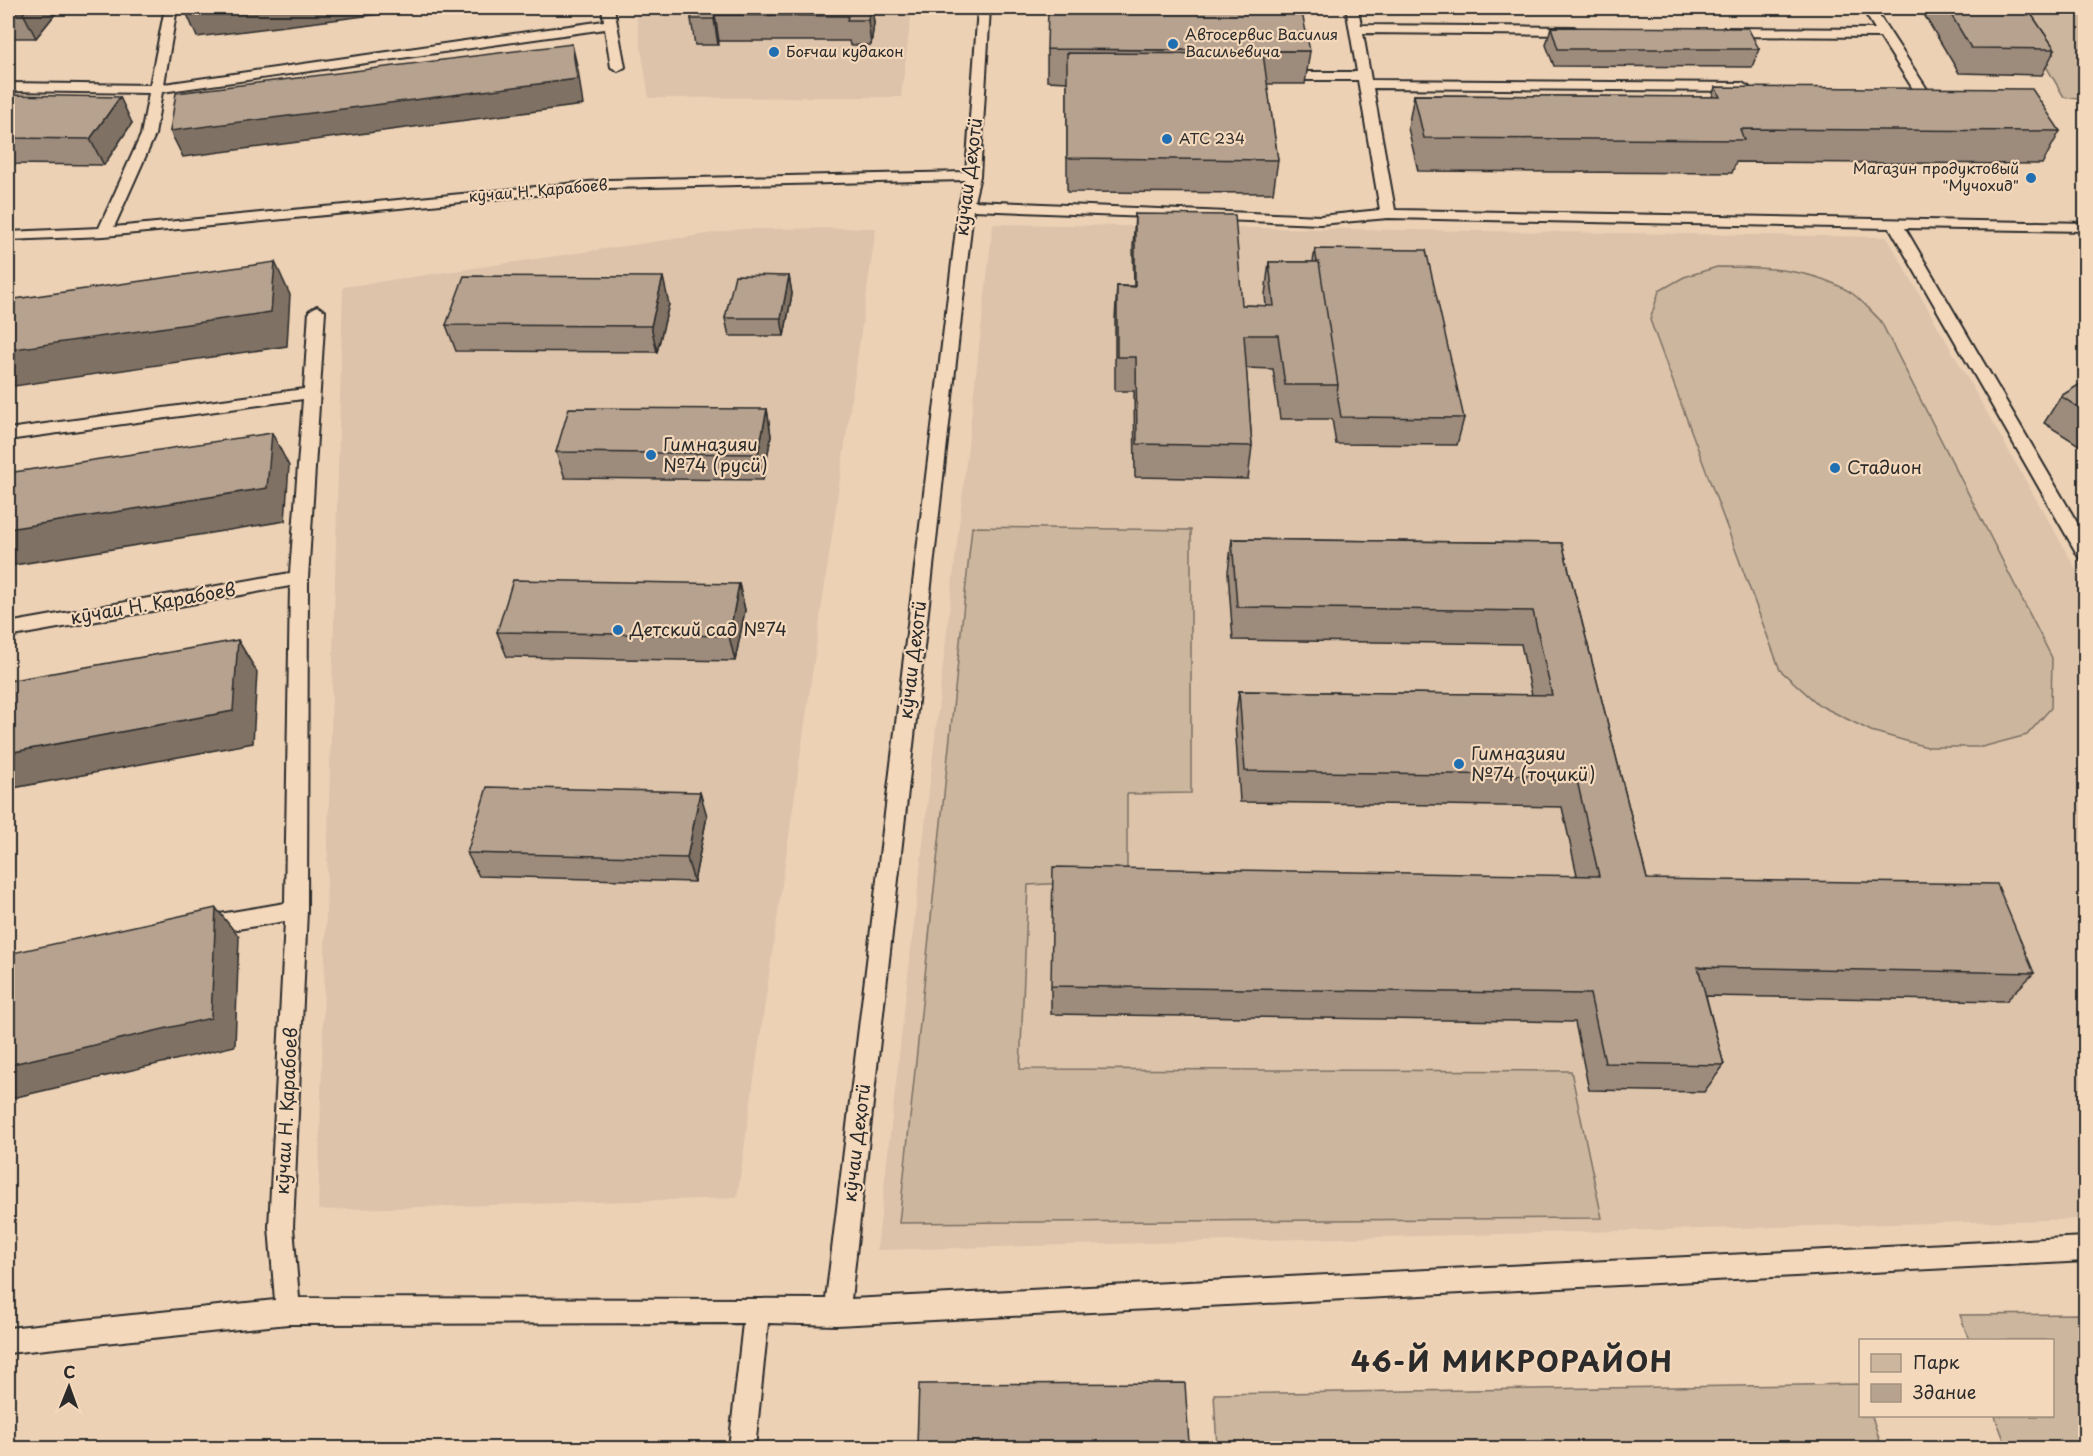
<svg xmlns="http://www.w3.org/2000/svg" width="2093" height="1456" viewBox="0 0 2093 1456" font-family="'Playpen Sans',sans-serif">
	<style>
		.built { fill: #dcc3aa }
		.green { fill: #ccb69e; stroke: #7c7064; stroke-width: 1.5 }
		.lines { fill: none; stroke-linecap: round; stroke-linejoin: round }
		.service-casing { stroke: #2b2b2b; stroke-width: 4 }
		.service { fill: #f4d8bb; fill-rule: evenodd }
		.wall { fill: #9d8b7b; stroke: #2b2b2b; stroke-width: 1.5 }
		.shaded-wall { fill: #7f7164; stroke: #2b2b2b; stroke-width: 1.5 }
		.building { fill: #b6a28f; stroke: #2b2b2b; stroke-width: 1.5 }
		.poi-dot { fill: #1f6fb2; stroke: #f4d8bb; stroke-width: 2 }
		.labels { text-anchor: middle; stroke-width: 4.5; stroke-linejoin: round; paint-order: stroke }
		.far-poi-label { font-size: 15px; fill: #2b2b2b; stroke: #f4d8bb; text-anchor: start }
		.far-street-label { font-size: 15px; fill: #2b2b2b; stroke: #f4d8bb }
		.street-label { font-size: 18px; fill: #2b2b2b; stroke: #f4d8bb }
		.poi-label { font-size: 18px; fill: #2b2b2b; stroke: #f4d8bb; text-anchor: start }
		.near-district-label { font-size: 28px; font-weight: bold; letter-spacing: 1.5px; fill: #2b2b2b; stroke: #f4d8bb }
	</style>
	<rect width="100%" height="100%" fill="#ecd1b5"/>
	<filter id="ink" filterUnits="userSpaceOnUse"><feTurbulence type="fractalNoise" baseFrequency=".0167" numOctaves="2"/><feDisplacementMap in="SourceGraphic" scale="12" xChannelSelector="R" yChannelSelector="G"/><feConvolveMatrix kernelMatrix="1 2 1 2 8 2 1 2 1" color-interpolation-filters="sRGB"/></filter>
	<g filter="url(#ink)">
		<path class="built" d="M635 8H912L901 97 649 98Z
			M993 224 1887 237 2085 585V1219L877 1250Z
			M876 228 737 1198 318 1210 343 287 742 229Z"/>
		<path class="green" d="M2012 8H2085V100L2064 97Z
			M1717 267C1762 267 1814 268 1853 294 1862 301 1871 311 1880 320L2052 658 2051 708 2027 735 1982 747H1927L1871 731 1819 705 1780 670 1650 320 1659 291 1684 277Z
			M972 527 1191 530V793L1127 794V880L1028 885 1020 1069 1571 1071 1602 1218 899 1223Z
			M2085 1314V1448H2007L1995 1416H2052V1340H1969L1960 1315Z
			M1860 1384V1416H1872L1882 1448H1217L1214 1394Z"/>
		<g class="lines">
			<g class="service-casing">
				<path id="service" d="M165 8H177L164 84 604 21 602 8H614L625 67 618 71 611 67 605 29 162 92 155 135 114 227 609 180 966 172 978 8H990L980 176 974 201 1320 216 1380 210 1358 80H1280L1273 76 1280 72H1357L1346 8H1358L1361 25 1574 27 1580 31 1574 35 1363 33 1371 80 1742 83 1749 87 1742 91 1373 88 1395 210 2086 223V231L1905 228 2086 538V560L2080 559 1890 228 1388 218 1320 224 973 210 851 1299 2086 1237V1261L837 1325 768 1323 755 1448H729L743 1323 288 1324 8 1353V1328L275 1300 269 1227 285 921 202 935 194 933 191 926 194 919 202 917 285 903 290 586 8 637V623L290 573 303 399 8 440V429L304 389 309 311 317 306 325 311 308 578 307 910 293 1227 299 1298 826 1299 959 205 965 180 609 188 104 236 8 240V232L99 228 141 135 149 93 8 91V83L150 85Z
					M1862 8H1874L1927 89 1925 92H1915L1880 37 1724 36 1718 32 1724 28 1875 29Z"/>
			</g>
			<use href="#service" class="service"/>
		</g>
		<path class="wall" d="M8 8H60L36 38H8Z
			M694 8H872L874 23 871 45H850L849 41H719L718 45H695L691 19Z
			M1920 8H2027L2055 49 2042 75 1959 73Z
			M1551 27 1759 49 1752 67 1554 66 1546 45Z
			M1047 49 1310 51 1305 84H1267L1278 160 1273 193 1067 192V82L1047 81Z
			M1715 87 2060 131 2042 164 1736 162 1732 173 1418 171 1408 128 1414 95 1712 97Z
			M8 95 132 123 104 165 8 164Z
			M1135 214 1242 305 1266 306 1265 295 1269 262H1313L1315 249 1464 418 1457 445 1336 444 1332 419H1280L1273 369 1246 368 1252 446 1248 479 1135 477 1134 391H1115V320L1117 286H1134L1133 247Z
			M789 276 792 294 784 336H729L725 318Z
			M669 304 657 352 456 351 446 325Z
			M2085 381V449L2044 423 2061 396Z
			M767 409 771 436 763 480 565 478 556 452Z
			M1232 539 1562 543 1647 879 2034 973 2006 1001 1706 996 1724 1065 1704 1092 1589 1090 1575 1022 1051 1014V986L1577 875 1562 807 1240 802 1235 722 1239 691 1532 695 1521 644 1233 640 1228 572Z
			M739 584 745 610 735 661 507 657 497 632Z
			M707 816 694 882 479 876 467 853Z
			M1189 1443 1188 1449H918L917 1445Z"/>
		<path class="shaded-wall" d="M27 8H60L36 38 23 13Z
			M222 8H429L197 37 186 12Z
			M870 8H872L874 23 871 45 868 20Z
			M715 15 719 41 718 45 714 19Z
			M572 44 578 70 583 105 183 157 170 131Z
			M120 97 132 123 104 165 90 139Z
			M275 262 290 295 287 346 8 387V350Z
			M789 276 792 294 784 336 781 318Z
			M663 277 669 304 657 352 651 326Z
			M767 409 771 436 763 480 758 454Z
			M272 433 289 466 285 521 8 566V529Z
			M739 584 745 610 735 661 729 636Z
			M238 640 257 672 253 743 8 789V753Z
			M700 792 707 816 694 882 687 858Z
			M216 908 239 937 235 1046 8 1099V1065Z"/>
		<path class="building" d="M8 8H27L23 13H8Z
			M187 8H222L186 12Z
			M694 8H870L868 20H847L848 16 715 15 714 19H691Z
			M1048 8H1301L1310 51 1047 49Z
			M1947 8H2027L2055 49 1971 48Z
			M1551 27 1748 28 1759 49H1558Z
			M572 44 577 79 170 131 176 93Z
			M1067 53 1263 54 1278 160 1067 158Z
			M1715 87 2032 89 2060 131 1740 129 1744 140 1424 138 1414 95 1720 97Z
			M8 95 120 97 90 139 8 138Z
			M1135 214 1235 215 1242 305 1274 306 1269 262H1319L1338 385H1285L1278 335H1244L1252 446 1137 444 1136 357H1117V286L1135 287Z
			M1315 249 1426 250 1464 418 1341 417 1337 393 1338 385 1319 262H1317Z
			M275 262 271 312 8 350V300Z
			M735 275 789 276 781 318H725Z
			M464 276 663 277 651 326 446 325Z
			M2085 381V412L2061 396Z
			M569 408 767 409 758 454 556 452Z
			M272 433 267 488 8 529V473Z
			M1232 539 1562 543 1647 879 1997 884 2034 973 1698 967 1724 1065 1605 1063 1590 994 1051 986 1053 867 1599 876 1576 776 1245 771 1239 691 1552 695 1533 611 1237 607Z
			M513 580 739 584 729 636 497 632Z
			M238 640 233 711 8 753V681Z
			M487 787 700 792 687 858 467 853Z
			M216 908 211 1018 8 1065V954Z
			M1185 1383 1189 1443 917 1445 919 1384Z"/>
	</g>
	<g class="poi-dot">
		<circle cx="1173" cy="44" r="6"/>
		<circle cx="774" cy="52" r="6"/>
		<circle cx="1167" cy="139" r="6"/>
		<circle cx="2031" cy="178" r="6"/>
		<circle cx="651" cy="455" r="6"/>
		<circle cx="1835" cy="468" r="6"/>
		<circle cx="618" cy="630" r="6"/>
		<circle cx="1459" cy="764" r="6"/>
	</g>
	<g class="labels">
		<g class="far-poi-label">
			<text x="1185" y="40">Автосервис Василия<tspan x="1185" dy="17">Васильевича</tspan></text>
			<text x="786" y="57">Боғчаи кудакон</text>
			<text x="1179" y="144">АТС 234</text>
			<text x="2019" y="174" text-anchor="end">Магазин продуктовый<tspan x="2019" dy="17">"Мучохид"</tspan></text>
		</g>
		<g class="far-street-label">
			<text transform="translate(538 191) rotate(-5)" y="5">кӯчаи Н. Қарабоев</text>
		</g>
		<g class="street-label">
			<text transform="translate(969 177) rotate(-83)" y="6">кӯчаи Деҳотӣ</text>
			<text transform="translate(153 604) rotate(-10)" y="6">кӯчаи Н. Қарабоев</text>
			<text transform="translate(913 660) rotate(-83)" y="6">кӯчаи Деҳотӣ</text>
			<text transform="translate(287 1111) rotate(-87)" y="6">кӯчаи Н. Қарабоев</text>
			<text transform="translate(857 1143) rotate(-83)" y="6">кӯчаи Деҳотӣ</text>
		</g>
		<g class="poi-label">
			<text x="663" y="451">Гимназияи<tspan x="663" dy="21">№74 (русӣ)</tspan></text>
			<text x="1847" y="474">Стадион</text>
			<text x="630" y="636">Детский сад №74</text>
			<text x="1471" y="760">Гимназияи<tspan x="1471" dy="21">№74 (тоҷикӣ)</tspan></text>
		</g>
		<g class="near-district-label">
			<text x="1512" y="1372">46-Й МИКРОРАЙОН</text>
		</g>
	</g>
	<rect width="2093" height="1456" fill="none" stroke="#f4d8bb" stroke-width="30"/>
	<rect x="15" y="15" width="2063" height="1426" fill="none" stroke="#2b2b2b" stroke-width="2" filter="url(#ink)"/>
	<rect x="1859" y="1339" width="195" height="78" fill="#f4d8bb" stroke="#a49381" stroke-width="1.5"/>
	<rect x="1871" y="1354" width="30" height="18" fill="#ccb69e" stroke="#a49381" stroke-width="1.5"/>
	<text x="1913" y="1369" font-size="18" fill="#2b2b2b">Парк</text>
	<rect x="1871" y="1384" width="30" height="18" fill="#b6a28f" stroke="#a49381" stroke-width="1.5"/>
	<text x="1913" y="1399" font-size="18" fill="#2b2b2b">Здание</text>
	<g transform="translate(69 1387) rotate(1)" stroke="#f4d8bb" stroke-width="4.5" paint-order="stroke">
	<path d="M0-4.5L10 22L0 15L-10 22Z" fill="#2b2b2b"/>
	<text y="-9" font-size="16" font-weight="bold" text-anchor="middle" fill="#2b2b2b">С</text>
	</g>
</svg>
